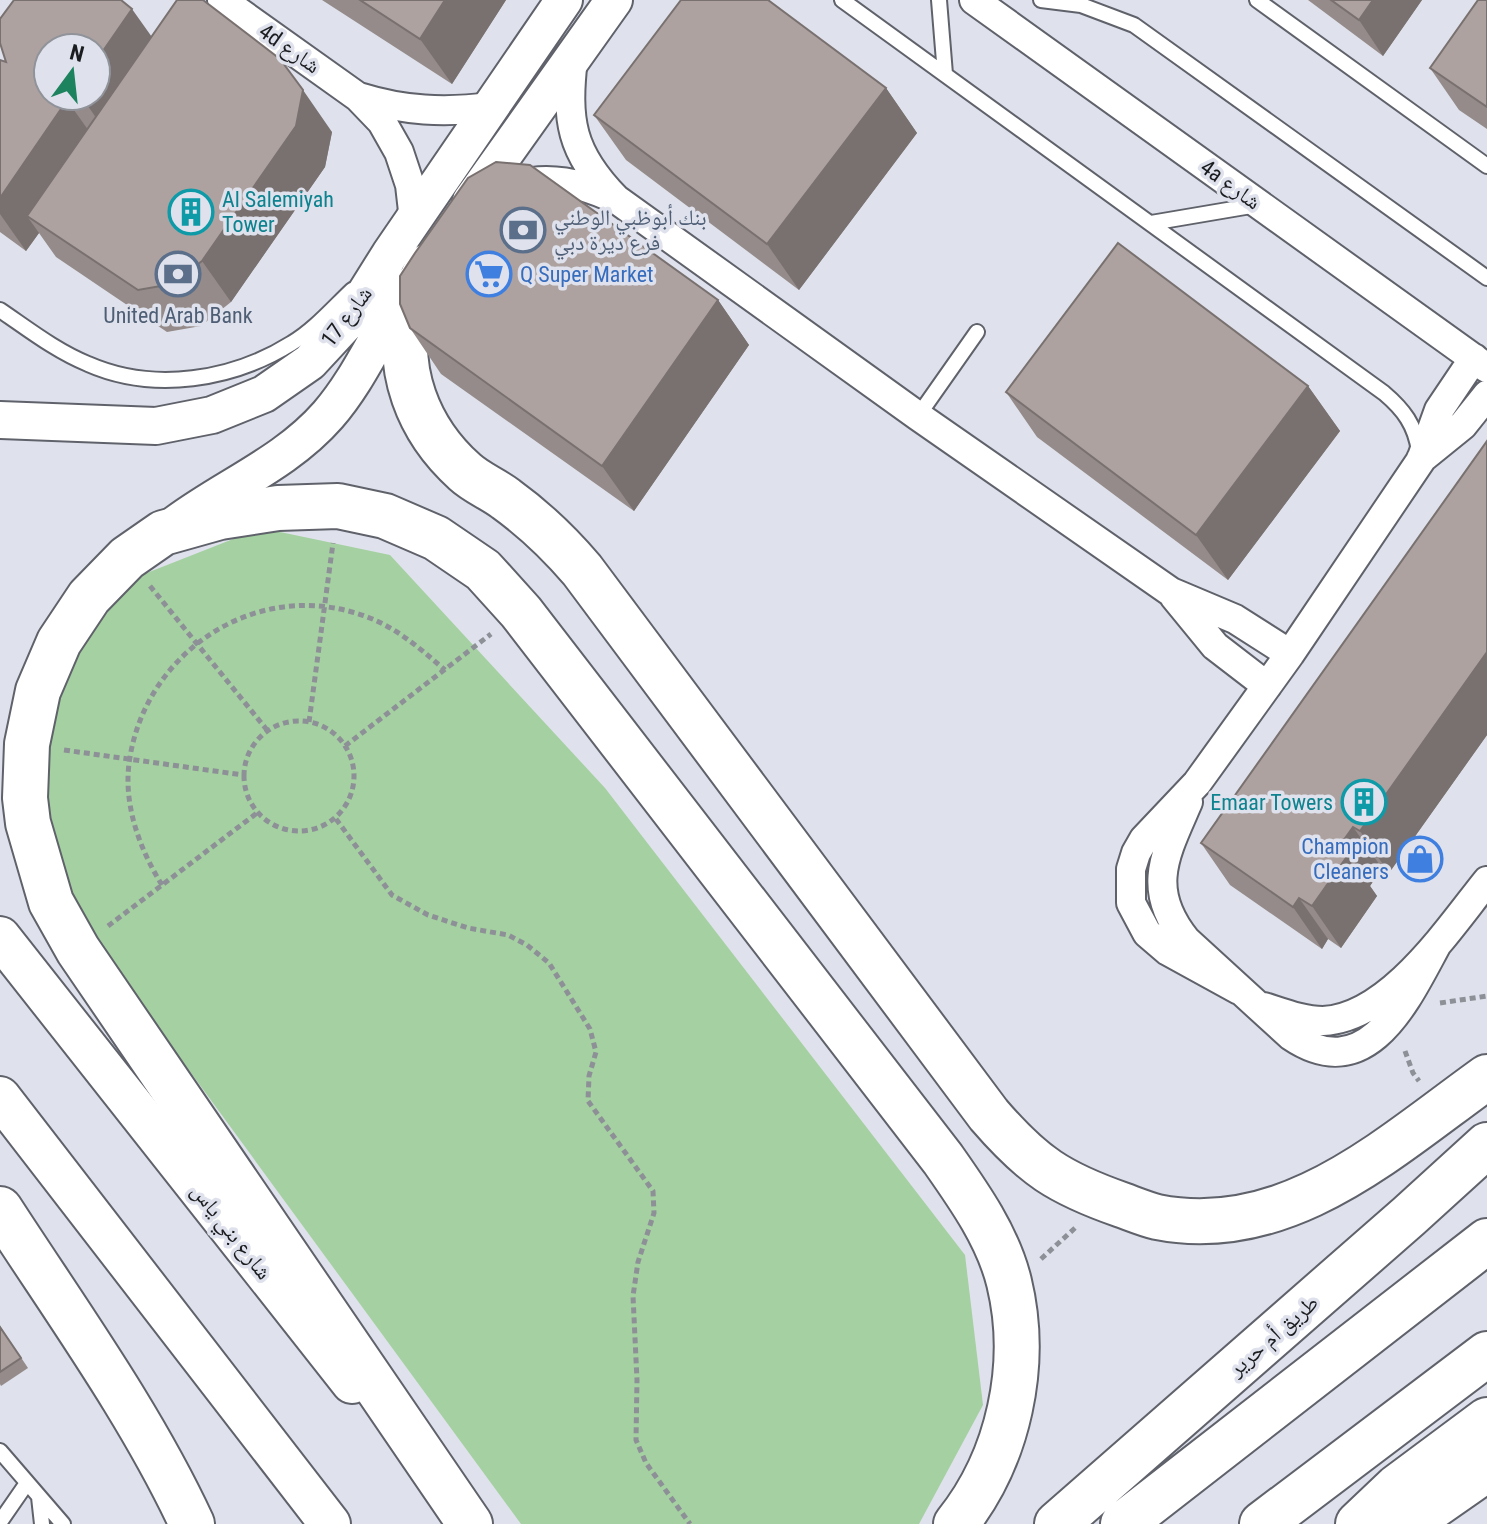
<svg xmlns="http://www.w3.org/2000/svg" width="1487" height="1524" viewBox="0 0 1487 1524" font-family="'Roboto Condensed','Noto Naskh Arabic',sans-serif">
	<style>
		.green { fill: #a5d0a1 }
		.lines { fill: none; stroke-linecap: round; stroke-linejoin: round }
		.service-casing { stroke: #60626b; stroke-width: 18 }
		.minor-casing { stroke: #60626b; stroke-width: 32 }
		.tertiary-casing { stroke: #60626b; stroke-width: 40 }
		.secondary-casing { stroke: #60626b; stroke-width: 44 }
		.primary-casing { stroke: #60626b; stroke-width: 48 }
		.path { stroke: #8e9097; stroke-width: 5; stroke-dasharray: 6 4; stroke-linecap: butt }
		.service { stroke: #fff; stroke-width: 14 }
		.minor { stroke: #fff; stroke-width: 28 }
		.tertiary { stroke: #fff; stroke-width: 36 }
		.secondary { stroke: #fff; stroke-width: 40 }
		.primary { stroke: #fff; stroke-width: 44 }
		.wall { fill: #958b8a; fill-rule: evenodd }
		.shaded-wall { fill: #797170 }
		.building { fill: #ada2a0; stroke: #797170; stroke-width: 2 }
		.labels { text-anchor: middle; stroke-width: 7; stroke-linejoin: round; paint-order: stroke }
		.street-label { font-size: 22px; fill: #1b1c20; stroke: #dfe2ec }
		.culture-label { font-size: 22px; fill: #0d838f; stroke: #dfe2ec; text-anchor: start }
		.service-label { font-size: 22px; fill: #4e5e75; stroke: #dfe2ec; text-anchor: start }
		.shop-label { font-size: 22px; fill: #366cbe; stroke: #dfe2ec; text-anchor: start }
	</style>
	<rect width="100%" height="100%" fill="#dfe2ec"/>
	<path class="green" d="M261 528 390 555 605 788 965 1255 983 1405 919 1524H521L49 879 44 704 81 644 134 578Z"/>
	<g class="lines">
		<g class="service-casing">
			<path id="service" d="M842 0 1384 393C1404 410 1415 425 1419 451
				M939 0 945 74
				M1041 0 1081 5 1134 25 1487 278
				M1257 0 1487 166
				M1151 223 1257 205
				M0 310C28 329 56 351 88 364 154 393 233 380 292 343 314 330 333 308 352 290
				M918 416 977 332
				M0 1451 63 1524
				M39 1497 42 1524
				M0 1522 27 1483"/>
		</g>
		<g class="minor-casing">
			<path id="minor" d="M222 0 358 97 382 122 399 152 410 185 414 220
				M974 0 1487 368
				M573 58C566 120 570 152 616 199L918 416 1171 592 1235 619 1290 654
				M359 97C404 111 444 113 491 107
				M516 185C550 176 580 183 611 197
				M1421 459 1463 425 1487 395
				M1174 596 1215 646 1267 686
				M1188 802C1165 855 1145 889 1186 940L1291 1036C1368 1088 1407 999 1437 944
				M1239 990 1168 951 1147 933 1131 903V869L1136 853 1144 839 1197 783 1290 654 1421 460 1439 410 1474 358
				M1264 1007C1283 1013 1303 1021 1323 1021 1390 1018 1449 928 1487 881"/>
		</g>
		<g class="tertiary-casing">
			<path id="tertiary" d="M471 201 614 0
				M0 420 156 426 212 415 264 394 310 362 348 321 390 254 564 0
				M177 523C227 486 286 463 328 415 362 376 380 327 411 285"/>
		</g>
		<g class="secondary-casing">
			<path id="secondary" d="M0 937 352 1383
				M0 1097 330 1524"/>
		</g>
		<g class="primary-casing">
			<path id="primary" d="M428 266C422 279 414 293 410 306 394 369 418 430 465 472 477 483 493 489 506 499 535 520 559 543 582 570L989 1115C1033 1166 1059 1183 1122 1205 1133 1209 1145 1214 1157 1217 1287 1243 1389 1147 1487 1077
				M0 1209C66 1311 141 1414 192 1524
				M470 1524 78 950 51 902 28 823 25 798 27 744 38 691 59 642 89 597 127 558 163 533 220 517 278 508 338 506 385 516 436 538 483 570 521 612 943 1159C969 1196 998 1237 1009 1282 1029 1364 1009 1458 956 1524
				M1057 1524 1409 1216 1487 1145
				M1123 1524 1487 1241
				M1262 1524 1487 1354
				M1358 1524 1397 1487 1487 1420
				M1408 1524 1487 1469"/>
		</g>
		<path class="path" d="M150 586 267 730
			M244 776a55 55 0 1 1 110 0a55 55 0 1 1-110 0Z
			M309 722 333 543
			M345 746 491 634
			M64 750 243 775
			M336 819 392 895 428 915 468 928 508 935 527 945 549 963 590 1029 596 1052 589 1076 588 1101 653 1191 654 1213 638 1262 633 1296 637 1380 636 1440 646 1463 690 1524
			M162 885C139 848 122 802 130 757 147 654 250 583 352 612 390 622 416 645 445 670
			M108 926 257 813
			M1440 1003 1487 996
			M1405 1051 1413 1073 1419 1081
			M1041 1259 1075 1228"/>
		<use href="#service" class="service"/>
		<use href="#minor" class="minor"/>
		<use href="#tertiary" class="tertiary"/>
		<use href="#secondary" class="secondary"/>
		<use href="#primary" class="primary"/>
	</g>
	<path class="wall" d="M322 0H506L452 84Z
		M1308 0H1422L1383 56Z
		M1487 0V129L1459 110 1430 68Z
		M151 37 332 132 325 167 231 302 201 326 167 332 56 257 39 233 26 251 0 232V60L6 62ZM96 48V96H48Z
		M886 88 917 133 799 290 626 160 594 115Z
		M718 300 749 345 634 511 441 374 410 328Z
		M1308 386 1340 431 1228 580 1037 437 1006 392Z
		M1487 441V735L1389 873 1382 868 1370 886 1377 896 1341 948 1328 939 1322 949 1230 885 1201 843Z
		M0 1326 28 1368 1 1386 0 1384Z"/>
	<path class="shaded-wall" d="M445 0H506L452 84 420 39Z
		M1373 0H1422L1383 56 1359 20Z
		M132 9 164 54 108 135 81 96H96V61Z
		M886 88 917 133 799 290 767 244Z
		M303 90 332 132 325 167 231 302 202 261Z
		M60 96H64L91 134 27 216 39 233 26 251 0 214V198Z
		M718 300 749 345 634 511 602 466Z
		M1308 386 1340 431 1228 580 1196 535Z
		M1487 652V735L1389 873 1360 831Z
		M1353 827 1382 868 1370 886 1377 896 1341 948 1312 906 1338 848Z
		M1299 898 1328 939 1322 949 1293 907Z"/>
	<path class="building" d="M14 0H121L132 9 96 61V48H48V96H60L61 109 0 198V60L6 62 0 43V19Z
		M177 0H203L280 59 303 90 296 126 202 261 172 284 138 290 27 216Z
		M360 0H445L420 39Z
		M681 0H768L886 88 767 244 594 115Z
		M1331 0H1373L1359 20Z
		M1478 0H1487V107L1430 68Z
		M496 162 530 165 718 300 602 466 410 328 400 304V276L415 253 468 178Z
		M1118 243 1308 386 1196 535 1006 392Z
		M1487 441V652L1360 831 1353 827 1338 848 1348 855 1312 906 1299 898 1293 907 1201 843Z
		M0 1327 21 1358 0 1372Z"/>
	<defs>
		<g id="building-ring" transform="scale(2.3)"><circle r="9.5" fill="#dfe2ec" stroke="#0f9aa8" stroke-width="1.5"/><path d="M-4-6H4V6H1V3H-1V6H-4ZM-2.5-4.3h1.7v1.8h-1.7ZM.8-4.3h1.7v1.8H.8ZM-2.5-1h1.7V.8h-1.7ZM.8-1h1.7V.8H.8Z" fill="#0f9aa8"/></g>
		<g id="bank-ring" transform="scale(2.3)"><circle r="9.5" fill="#dfe2ec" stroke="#5c6f8a" stroke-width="1.5"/><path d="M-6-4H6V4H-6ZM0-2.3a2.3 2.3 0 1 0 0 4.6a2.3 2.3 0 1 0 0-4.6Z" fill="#5c6f8a"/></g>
		<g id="supermarket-ring" transform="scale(2.3)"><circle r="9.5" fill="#dfe2ec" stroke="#3f7fe0" stroke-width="1.5"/><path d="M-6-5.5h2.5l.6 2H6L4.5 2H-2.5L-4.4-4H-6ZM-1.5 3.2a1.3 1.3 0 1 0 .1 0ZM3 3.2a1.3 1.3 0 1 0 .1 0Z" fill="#3f7fe0"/></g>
		<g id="shop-ring" transform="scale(2.3)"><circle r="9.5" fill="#dfe2ec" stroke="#3f7fe0" stroke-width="1.5"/><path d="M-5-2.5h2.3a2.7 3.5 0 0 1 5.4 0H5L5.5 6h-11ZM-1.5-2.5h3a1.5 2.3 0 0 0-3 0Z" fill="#3f7fe0"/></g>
	</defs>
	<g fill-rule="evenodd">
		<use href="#building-ring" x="191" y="212"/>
		<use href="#bank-ring" x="523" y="230"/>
		<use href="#bank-ring" x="178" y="274"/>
		<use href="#supermarket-ring" x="489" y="274"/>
		<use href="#building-ring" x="1364" y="802"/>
		<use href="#shop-ring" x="1420" y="859"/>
	</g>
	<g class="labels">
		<g class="street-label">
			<text transform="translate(290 48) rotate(35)" y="8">4d شارع</text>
			<text transform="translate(1231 184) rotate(36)" y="8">4a شارع</text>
			<text transform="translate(346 316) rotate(-53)" y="8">شارع 17</text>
			<text transform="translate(232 1231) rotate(52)" y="8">شارع بني ياس</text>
			<text transform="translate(1273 1335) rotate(-41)" y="8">طريق أم حرير</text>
		</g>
		<g class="culture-label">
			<text x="222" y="207">Al Salemiyah<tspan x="222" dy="25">Tower</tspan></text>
			<text x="1333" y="810" text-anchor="end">Emaar Towers</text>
		</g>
		<g class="service-label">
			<text x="554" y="225">بنك أبوظبي الوطني<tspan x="554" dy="25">فرع ديرة دبي</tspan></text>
			<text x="178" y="323" text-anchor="middle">United Arab Bank</text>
		</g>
		<g class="shop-label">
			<text x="520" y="282">Q Super Market</text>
			<text x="1389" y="854" text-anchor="end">Champion<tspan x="1389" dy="25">Cleaners</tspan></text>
		</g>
	</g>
	<g transform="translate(72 72) rotate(15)"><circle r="38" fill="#dfe2ec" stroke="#91939a" stroke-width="2"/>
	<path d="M0-6L14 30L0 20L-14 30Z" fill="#1c835e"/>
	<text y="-12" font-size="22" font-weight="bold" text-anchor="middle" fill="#1b1c20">N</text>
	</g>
</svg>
